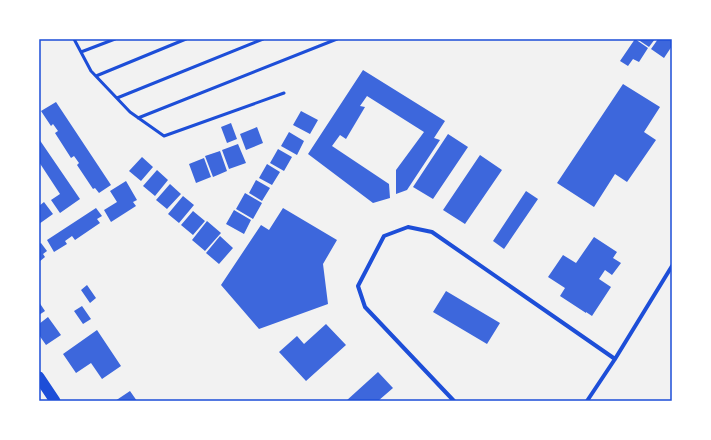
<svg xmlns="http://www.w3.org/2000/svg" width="711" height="440" viewBox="0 0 711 440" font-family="'DM Sans',sans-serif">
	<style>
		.building { fill: #3d67dc }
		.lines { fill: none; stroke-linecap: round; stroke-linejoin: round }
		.service { stroke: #1d4ed8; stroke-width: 3 }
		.minor { stroke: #1d4ed8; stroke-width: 4 }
		.trunk { stroke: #1d4ed8; stroke-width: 11 }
		.neatline { fill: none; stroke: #1d4ed8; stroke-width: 1.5 }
	</style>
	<rect width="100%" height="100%" fill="#f2f2f2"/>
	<path class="building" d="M635 39 648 48 639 62 633 59 628 66 620 61Z
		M637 39H655L649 47Z
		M658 39H672V46L664 58 651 49Z
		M363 70 445 121 434 138 440 140 407 190 396 194V170L424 132 367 96 360 106 365 107 346 139 340 135 332 146 389 184 390 198 373 203 308 154Z
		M623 84 660 107 644 132 656 140 627 182 615 174 594 207 557 183Z
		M56 102 111 185 99 193 95 188 93 189 77 165 79 163 74 156 71 158 55 133 58 131 53 124 51 126 41 111Z
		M301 111 318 120 310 134 293 125Z
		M231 123 237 139 227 143 221 127Z
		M257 127 263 143 246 150 240 134Z
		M289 132 304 141 297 155 281 146Z
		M448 134 468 147 433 199 413 187Z
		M39 139 80 199 60 213 51 200 60 194 39 162Z
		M238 144 246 163 229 169 222 150Z
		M278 149 292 157 284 171 270 163Z
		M220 151 227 171 213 177 205 156Z
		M480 155 502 170 465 224 443 210Z
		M142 157 153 167 141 181 129 171Z
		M204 158 211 177 196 183 189 164Z
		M267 164 280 172 272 185 259 178Z
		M157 170 168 180 155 196 143 186Z
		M256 180 270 188 262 201 249 193Z
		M126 181 137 200 133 202 136 206 111 222 104 210 117 202 110 191Z
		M170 184 181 194 167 209 156 200Z
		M526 191 538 199 504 249 493 241Z
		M245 193 262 203 253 219 236 209Z
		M183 196 194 205 179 223 168 214Z
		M44 202 53 214 39 224V206Z
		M96 208 102 216 97 219 100 223 75 240 72 236 65 241 67 244 54 252 47 240Z
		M283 208 337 240 323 264 328 304 259 329 221 285 261 225 269 230Z
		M234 210 251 220 244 234 226 224Z
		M193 211 205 221 193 235 181 225Z
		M207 221 221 233 205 251 192 240Z
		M220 236 233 248 219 264 206 253Z
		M594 237 617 252 613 258 621 263 612 275 605 270 599 279 611 287 592 316 586 312V313L560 296 565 288 548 277 563 255 576 263Z
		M41 243 47 251 43 254 45 257 39 262V244Z
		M87 285 96 298 90 303 81 290Z
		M446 291 500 323 487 344 433 312Z
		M39 302 45 311 39 315Z
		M82 306 91 319 83 324 74 311Z
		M48 317 61 335 46 345 39 335V324Z
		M326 324 346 345 306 381 279 352 297 336 304 344Z
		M97 330 121 366 102 379 91 363 76 373 63 354Z
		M378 372 393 388 378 401H346Z
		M130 391 137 401H115Z"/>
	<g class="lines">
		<path class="service" d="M74 39 91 71 130 112 164 136 284 93
			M81 52 115 39
			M96 76 186 39
			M117 98 263 39
			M138 118 337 39"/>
		<path class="minor" d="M454 401 365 307 358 286 384 236 408 227 432 232 615 359
			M587 401 615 359 672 266"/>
		<path class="trunk" d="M39 377 55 401"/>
	</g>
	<rect width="711" height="440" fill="none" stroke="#ffffff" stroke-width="80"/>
	<rect x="40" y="40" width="631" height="360" class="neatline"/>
</svg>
